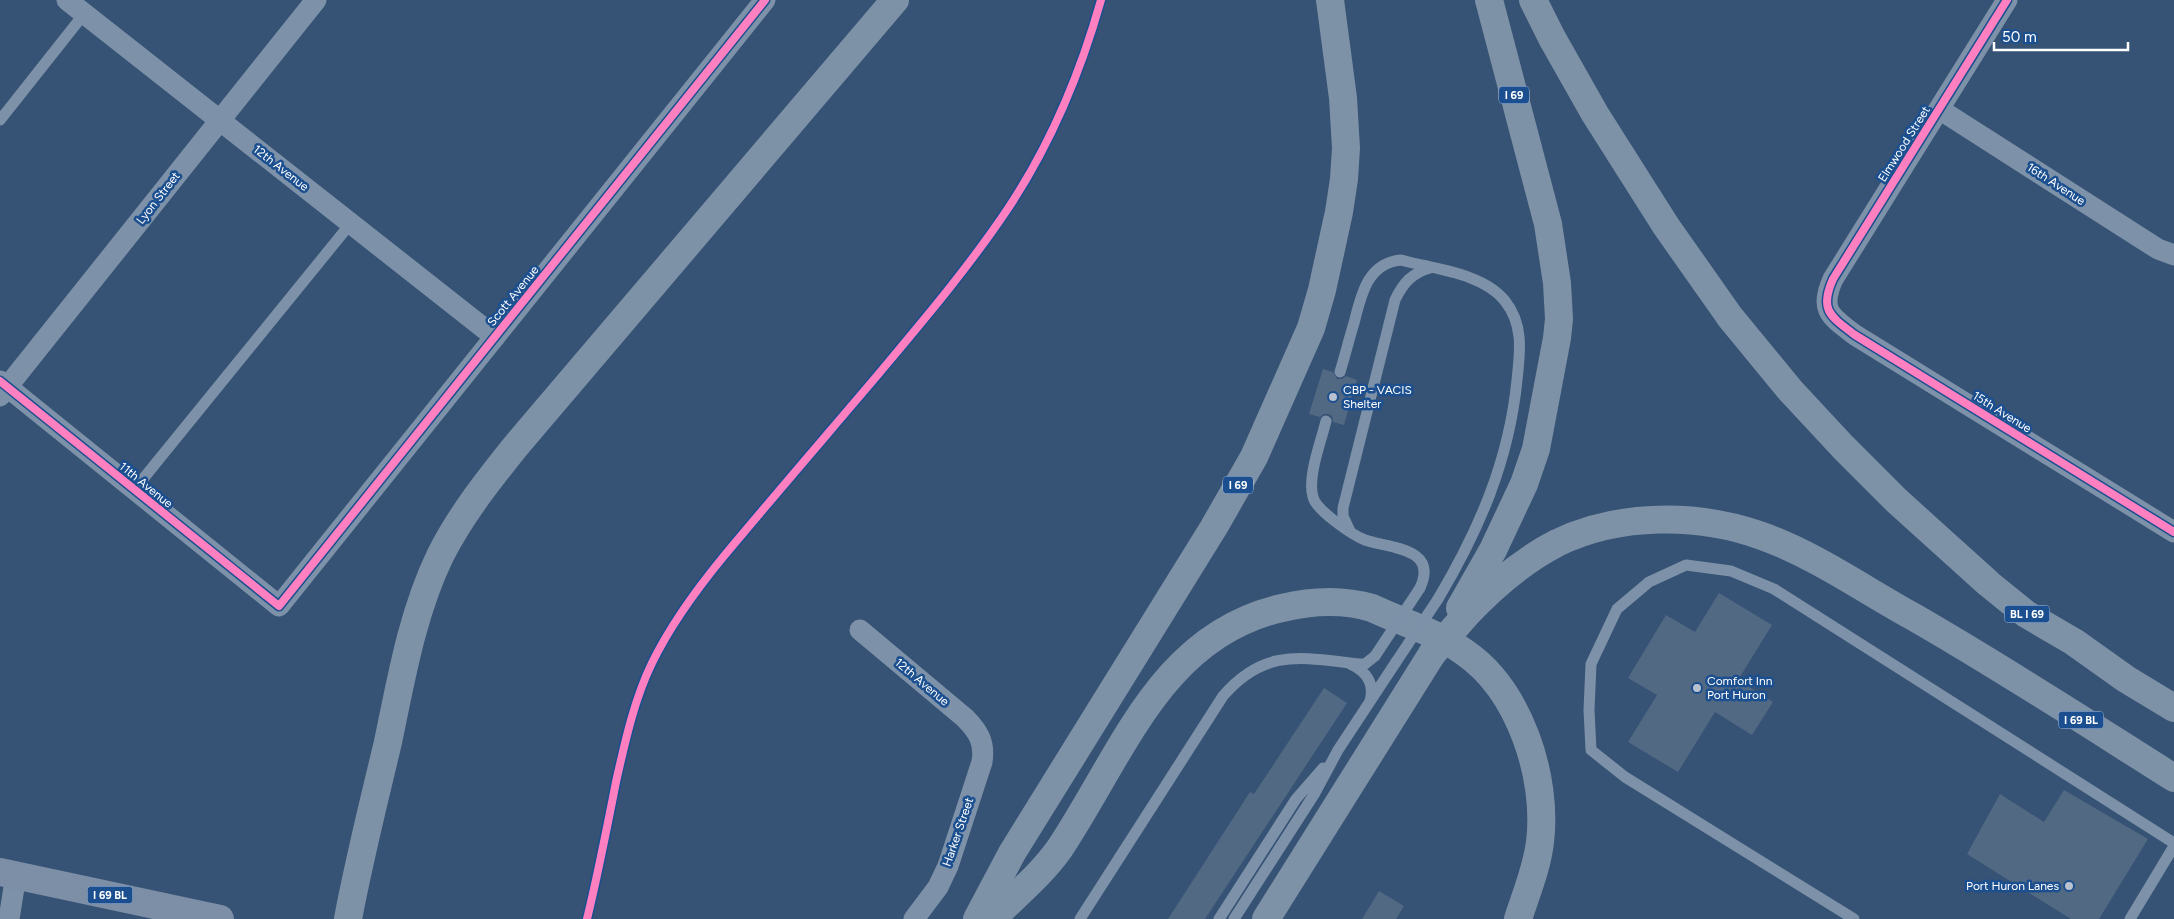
<svg xmlns="http://www.w3.org/2000/svg" width="2174" height="919" viewBox="0 0 2174 919" font-family="Figtree,sans-serif">
	<style>
		.building { fill: #526984 }
		.lines { fill: none; stroke-linecap: round; stroke-linejoin: round }
		.service { stroke: #7d92a8; stroke-width: 11 }
		.minor { stroke: #7d92a8; stroke-width: 21 }
		.primary { stroke: #7d8ea7; stroke-width: 28 }
		.motorway { stroke: #7e92a7; stroke-width: 28 }
		.service-bridge { stroke: #7d92a8; stroke-width: 11 }
		.motorway-bridge { stroke: #7e92a7; stroke-width: 28 }
		.cycleway-casing { stroke: #1b4f8f; stroke-width: 11 }
		.cycleway { stroke: #ff80c0; stroke-width: 8 }
		.poi-dot { fill: #b9c2ce; stroke: #1b4f8f; stroke-width: 2 }
		.labels { text-anchor: middle; stroke-width: 5; stroke-linejoin: round; paint-order: stroke }
		.shield { fill: #1b4f8f; stroke: #bbcadd; stroke-width: 1 }
		.shield-label { font-size: 11px; font-weight: bold; fill: #fff }
		.street-label { font-size: 12px; fill: #fff; stroke: #1b4f8f }
		.poi-label { font-size: 12px; fill: #fff; stroke: #1b4f8f; text-anchor: start }
	</style>
	<rect width="100%" height="100%" fill="#365274"/>
	<path class="building" d="M1323 369 1333 372 1337 379H1342L1346 376 1357 380 1344 425 1333 422 1332 416 1328 414H1324L1320 417 1309 414Z
		M1719 593 1772 625 1738 680 1773 702 1752 735 1715 712 1678 772 1628 742 1657 695 1628 678 1666 615 1695 632Z
		M1324 688 1347 703 1205 919H1168L1250 792 1254 794Z
		M2064 790 2148 839 2099 919H2071L1967 854 2000 794 2044 822Z
		M1379 891 1404 906 1396 919H1362Z"/>
	<g class="lines">
		<path class="service" d="M0 120 84 14
			M1340 372C1345 356 1349 339 1354 323 1361 296 1367 263 1401 260 1433 269 1483 273 1505 301 1524 325 1520 352 1517 380 1509 461 1479 530 1438 599
			M1326 421C1321 442 1307 477 1313 497 1316 510 1352 535 1365 540 1388 548 1439 547 1420 588
			M134 490 351 223
			M1350 531 1343 516V508L1395 300C1403 283 1412 273 1430 268
			M1350 664C1366 671 1375 683 1370 701
			M1080 919 1223 696C1265 647 1303 658 1360 664H1365L1375 656
			M1219 919 1296 799 1323 768
			M1234 919 1315 793 1338 750 1396 662
			M1854 919 1625 777 1591 750 1589 710 1591 664 1617 609 1649 582 1686 565 1731 571 1774 589 2174 843
			M2130 919 2174 846"/>
		<path class="minor" d="M67 0 495 337
			M2007 0 1833 279C1819 310 1830 316 1855 335L2174 532
			M1939 109 2158 249 2174 255
			M0 381 279 606 765 0
			M0 396 316 0
			M860 630 965 718C979 732 985 743 982 762L948 866 938 887 914 919
			M9 919 16 875"/>
		<path class="primary" d="M0 872 220 919"/>
		<path class="motorway" d="M1533 0 1552 38 1595 114 1666 226 1730 317 1790 390 1843 447 1896 500 1989 584 2026 614 2074 642 2126 679 2174 708
			M1460 608 1493 550 1524 484 1536 449 1557 338 1559 319 1557 283 1548 224 1489 0
			M1465 616C1491 588 1522 561 1557 543 1619 513 1698 513 1762 536 1815 555 1863 589 1912 616 2001 667 2087 723 2174 778
			M348 919C359 860 374 801 388 742 401 680 412 614 440 556 460 516 487 482 515 447L895 0
			M977 919 1012 853 1214 527 1254 457 1311 328 1322 290 1339 212 1344 179 1346 148 1343 98 1330 0
			M992 919C1015 896 1042 874 1060 848 1122 755 1161 635 1282 608 1311 601 1342 599 1372 608 1402 622 1437 633 1464 652 1520 690 1548 778 1540 842 1537 868 1526 894 1518 919
			M1266 919 1432 654"/>
		<path class="service-bridge" d="M1375 656 1420 588
			M1396 662 1438 599"/>
		<path class="motorway-bridge" d="M1432 654 1465 616"/>
		<g class="cycleway-casing">
			<path id="cycleway" d="M2007 0 1833 279C1819 310 1830 316 1855 335L2174 532
				M0 381 279 606 765 0
				M587 919C598 874 607 828 616 782 625 742 634 700 652 663 671 624 696 590 724 556 774 496 825 437 876 377 922 322 969 267 1009 207 1050 145 1081 71 1101 0"/>
		</g>
		<use href="#cycleway" class="cycleway"/>
	</g>
	<g class="poi-dot">
		<circle cx="1333" cy="397" r="5"/>
		<circle cx="1697" cy="688" r="5"/>
		<circle cx="2069" cy="886" r="5"/>
	</g>
	<g class="labels">
		<g class="shield">
			<rect x="1499" y="86.5" width="30" height="17" rx="4"/>
			<rect x="1223" y="476.5" width="30" height="17" rx="4"/>
			<rect x="2004.5" y="605.5" width="45" height="17" rx="4"/>
			<rect x="2058.5" y="711.5" width="45" height="17" rx="4"/>
			<rect x="87.5" y="886.5" width="45" height="17" rx="4"/>
		</g>
		<g class="shield-label">
			<text x="1514" y="99">I 69</text>
			<text x="1238" y="489">I 69</text>
			<text x="2027" y="618">BL I 69</text>
			<text x="2081" y="724">I 69 BL</text>
			<text x="110" y="899">I 69 BL</text>
		</g>
		<g class="street-label">
			<text transform="translate(1904 144) rotate(-58)" y="4">Elmwood Street</text>
			<text transform="translate(281 168) rotate(38)" y="4">12th Avenue</text>
			<text transform="translate(2056 184) rotate(33)" y="4">16th Avenue</text>
			<text transform="translate(158 198) rotate(-52)" y="4">Lyon Street</text>
			<text transform="translate(513 296) rotate(-51)" y="4">Scott Avenue</text>
			<text transform="translate(2002 412) rotate(32)" y="4">15th Avenue</text>
			<text transform="translate(146 485) rotate(39)" y="4">11th Avenue</text>
			<text transform="translate(922 682) rotate(40)" y="4">12th Avenue</text>
			<text transform="translate(958 832) rotate(-71)" y="4">Harker Street</text>
		</g>
		<g class="poi-label">
			<text x="1343" y="394">CBP - VACIS<tspan x="1343" dy="14">Shelter</tspan></text>
			<text x="1707" y="685">Comfort Inn<tspan x="1707" dy="14">Port Huron</tspan></text>
			<text x="2059" y="890" text-anchor="end">Port Huron Lanes</text>
		</g>
	</g>
	<path d="M1994 42v8h134v-8" fill="none" stroke="#ffffff" stroke-width="2.5"/>
	<text x="2002" y="42" font-size="15" fill="#ffffff" stroke="#1b4f8f" stroke-width="4" paint-order="stroke">50 m</text>
</svg>
